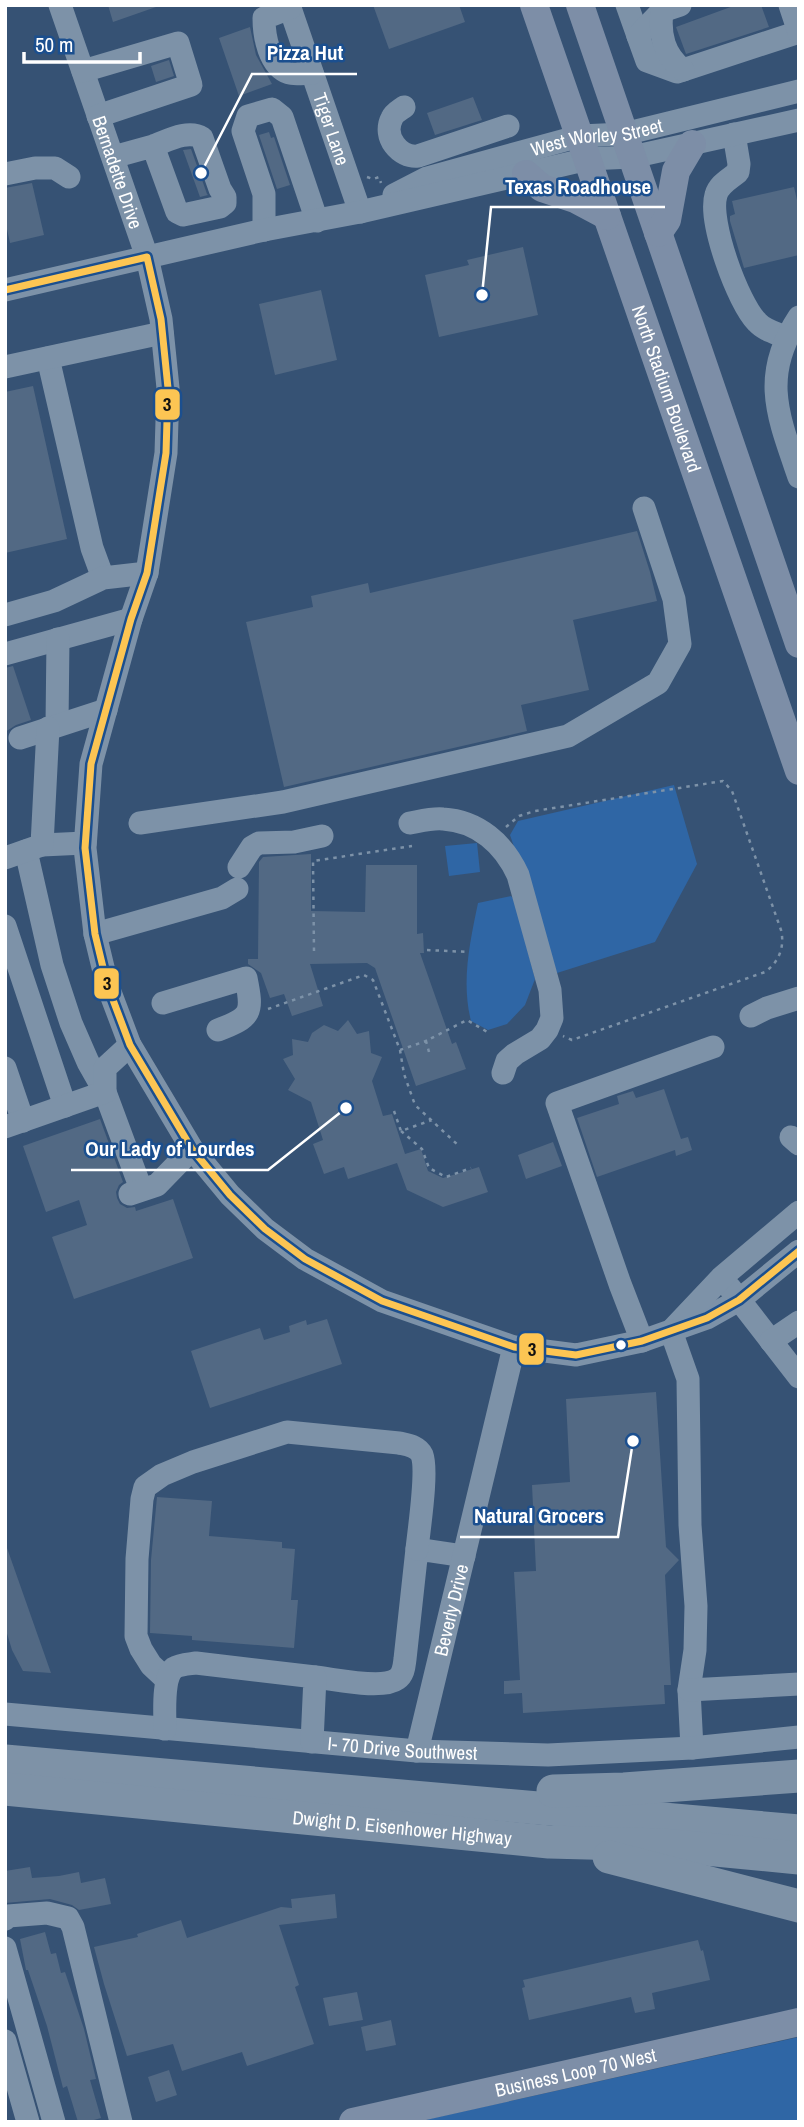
<svg xmlns="http://www.w3.org/2000/svg" width="804" height="2127" viewBox="0 0 804 2127" font-family="'Archivo Narrow',sans-serif">
	<style>
		.green { fill: #2f66a5 }
		.building { fill: #526984 }
		.lines { fill: none; stroke-linecap: round; stroke-linejoin: round }
		.path { stroke: #7d92a8; stroke-width: 2.5; stroke-dasharray: 3.5 5; stroke-linecap: butt }
		.minor { stroke: #7d92a8; stroke-width: 23 }
		.major { stroke: #7d8ea7; stroke-width: 28 }
		.highway { stroke: #7e92a7; stroke-width: 33 }
		.bus-1-casing { stroke: #1b4f8f; stroke-width: 12 }
		.bus-1 { stroke: #fcc553; stroke-width: 7 }
		.bus-dot { fill: #fff; stroke: #1b4f8f; stroke-width: 2.5 }
		.labels { text-anchor: middle; stroke-width: 5; stroke-linejoin: round; paint-order: stroke }
		.street-label { font-size: 19px; fill: #fff; stroke: #1b4f8f }
		.leader { fill: none; stroke: #fff; stroke-width: 2.5 }
		.callout-dot { fill: #fff; stroke: #1b4f8f; stroke-width: 2.5 }
		.callout-label { font-size: 21px; text-anchor: middle; font-weight: bold; fill: #fff; stroke: #1b4f8f; stroke-width: 5; stroke-linejoin: round; paint-order: stroke }
		.line-badge { stroke: #1b4f8f; stroke-width: 2.5 }
		.pale-badge-label { font-size: 19px; text-anchor: middle; font-weight: bold; fill: #111 }
	</style>
	<rect width="100%" height="100%" fill="#365274"/>
	<path class="green" d="M674 785 697 864 655 942 557 973 510 835 518 821Z
		M477 843 480 872 449 876 445 846Z
		M511 896 514 899 535 979 525 1005 507 1024 488 1030 471 1021C461 982 470 942 478 903Z
		M799 2037V2122H415Z"/>
	<path class="building" d="M108 5H156V7L113 22Z
		M373 5H459L465 22 389 49Z
		M736 5H761L769 27 686 54 676 27Z
		M250 27 256 55 272 84 239 96 219 38Z
		M169 60 174 76 156 82 151 66Z
		M473 97 482 120 435 135 427 113Z
		M269 132 271 138 274 137 290 185 277 189 259 135Z
		M191 149 207 194 208 195 200 197 183 150Z
		M32 183 44 235 10 243 5 220V188Z
		M794 187 797 200 799 199V255L744 268 730 221V216L735 214 732 201Z
		M523 247 538 315 439 337 425 275 469 265 467 260Z
		M321 290 337 360 275 375 259 304Z
		M33 386 67 539 5 553V392Z
		M637 531 650 572 657 601 573 620 589 690 521 705 527 731 284 787 246 622 313 607 311 596 368 583 370 593Z
		M13 666 31 720 16 725 5 732V668Z
		M311 854V911L365 912 366 865H417V934L423 933 424 953H420L452 1044 456 1042 466 1069 416 1086 375 968 367 963 310 964 323 1006 292 1016 284 994 270 998 261 973 248 964V959H258L259 862 263 857Z
		M348 1020 357 1034 369 1031 371 1053 382 1057 372 1081 383 1116 392 1114 405 1154 421 1149 428 1171 443 1178 479 1167 488 1192 443 1207 407 1190 397 1163 348 1179 344 1167 324 1174 313 1144 323 1140 311 1102 288 1090 295 1079 283 1059 293 1055 292 1039 308 1042 312 1033 324 1025 338 1031Z
		M664 1089 681 1139 688 1137 692 1150 676 1156 675 1150 597 1177 577 1118 619 1104 617 1096 633 1091 636 1098Z
		M100 1119 123 1182 119 1185 116 1192 117 1198 120 1204 127 1208 135 1207 136 1211 173 1199 193 1258 74 1299 52 1237 87 1225 79 1200 46 1212 23 1146Z
		M553 1142 562 1166 526 1179 518 1155Z
		M327 1319 342 1364 210 1408 191 1351 260 1328 264 1340 290 1332 289 1326 306 1320 307 1325Z
		M656 1392 666 1547 679 1560 665 1575 671 1685H664L665 1704 523 1713 522 1693 504 1694V1681L520 1680 514 1572 536 1571 532 1485 570 1482 566 1399Z
		M157 1497 212 1501 209 1536 282 1542V1548L295 1549 291 1600H298L294 1648 192 1640V1636L150 1633 151 1560Z
		M5 1548H7L51 1673 23 1671 12 1650 5 1627Z
		M30 1867 32 1878 59 1876 79 1872 81 1883 105 1878 111 1904 79 1910 72 1905 50 1899 5 1903V1871Z
		M335 1894 337 1918 279 1925 299 1985 295 1987 314 2044 247 2066 242 2052 182 2071 173 2044 127 2056 104 1984 94 1947 138 1937 137 1934 181 1920 187 1938 281 1907 292 1908 291 1899Z
		M45 1932 51 1954 56 1953 61 1973 65 1972 84 2029 96 2079 90 2080 101 2118 87 2122H78L67 2086 63 2088 47 2026 28 1970H26L20 1939Z
		M698 1940 701 1951 703 1950 710 1980 652 1993 655 2009 635 2013 631 1997 529 2020 522 1988 525 1987 523 1980Z
		M357 1992 363 2020 329 2026 323 1998Z
		M391 2020 396 2045 366 2051 361 2027Z
		M169 2070 177 2095 156 2102 148 2077Z"/>
	<g class="lines">
		<path class="path" d="M367 177 373 179 379 177 381 183
			M506 827 519 816 535 811 723 781 732 791 781 930C785 947 779 962 765 972L572 1040 563 1036
			M427 950 469 952
			M314 951 313 861 412 846
			M268 1009 364 975 373 980 400 1050 426 1041 424 1036
			M400 1050 404 1074 415 1105 459 1146
			M429 1052 426 1041 467 1020 489 1033
			M394 1111 401 1131 432 1120
			M401 1131 422 1149 429 1168 446 1177 471 1168"/>
		<g class="minor">
			<path id="s1" d="M60 5 147 257 161 319 168 388 166 453 147 573 131 619 91 764 85 848 95 934 107 984 130 1045 192 1149 230 1195 265 1229 305 1259 382 1301 514 1347 576 1355 642 1341 707 1318 739 1300 799 1251"/>
			<path id="s2" d="M289 5 360 212"/>
			<path d="M627 5 638 36"/>
			<path d="M680 5 662 11 638 36 647 61 677 72 799 32"/>
			<path d="M790 5 799 32"/>
			<path d="M290 8 264 18C264 36 269 66 289 73 295 75 305 73 312 73"/>
			<path d="M662 11C659 35 664 55 683 70"/>
			<path d="M83 71 178 43 191 85 98 116"/>
			<path d="M404 107C400 110 394 113 392 118 382 137 400 158 418 156L508 126"/>
			<path d="M734 134 739 164 738 172C730 179 719 184 716 195 708 221 738 303 757 322 764 330 776 333 785 337"/>
			<path d="M113 157 153 146 177 212 183 215 220 207 225 203V197L220 189 202 138C188 129 167 141 153 146"/>
			<path d="M5 174 35 168H55L69 177"/>
			<path id="s3" d="M394 195 427 178 580 136 624 134 799 91"/>
			<path d="M264 230V194L243 131 248 116 272 109 282 117 317 221"/>
			<path d="M5 290 264 230 360 212 588 159 632 157 799 120"/>
			<path d="M799 317C760 376 778 416 799 477"/>
			<path d="M48 358 92 548 103 578"/>
			<path d="M5 367 162 333"/>
			<path d="M5 615 54 601 103 578 147 573"/>
			<path d="M5 654 131 619"/>
			<path d="M57 725 58 639"/>
			<path d="M20 738 106 710"/>
			<path d="M140 823 283 802 568 736 658 683 680 644 674 599 644 508"/>
			<path d="M410 823C421 821 432 818 443 819 478 821 504 844 518 875L550 990 552 1018 547 1030 540 1039 515 1054 507 1061 503 1073"/>
			<path d="M42 845 85 843"/>
			<path d="M26 851 52 965 71 1023 88 1062 105 1092 141 1189"/>
			<path d="M5 858 42 845 48 728"/>
			<path d="M239 867 252 847 259 843 294 842 322 836"/>
			<path d="M5 926 65 1106"/>
			<path d="M95 934 222 898 237 889"/>
			<path d="M163 1003 246 978C253 1013 252 1017 218 1030"/>
			<path d="M751 1016 767 1008 799 998"/>
			<path d="M5 1068 23 1121"/>
			<path d="M5 1127 105 1092V1068L130 1045"/>
			<path d="M791 1137 799 1144"/>
			<path d="M130 1194 157 1185 192 1149"/>
			<path d="M730 1288 799 1377"/>
			<path d="M673 1329 722 1277 799 1212"/>
			<path d="M671 1331 688 1379 690 1525 696 1606 695 1650 689 1690 692 1748"/>
			<path d="M642 1341 620 1284 557 1103 713 1047"/>
			<path d="M771 1341 799 1322"/>
			<path d="M315 1677C335 1679 382 1690 397 1679 404 1674 404 1666 405 1659L417 1549 464 1556"/>
			<path d="M166 1679 151 1665 141 1649 136 1636 137 1559 142 1499 145 1487 162 1475 193 1462 287 1432 399 1443C407 1445 418 1446 422 1455 428 1471 419 1529 417 1549"/>
			<path d="M689 1690 799 1684"/>
			<path id="s4" d="M5 1714 417 1751 548 1755 692 1748 799 1737"/>
			<path d="M165 1729C165 1714 162 1678 174 1668 180 1664 189 1664 196 1663L315 1677 312 1742"/>
			<path id="s5" d="M417 1751 514 1347"/>
			<path d="M5 1919 8 1916 47 1913 68 1918 73 1927 121 2122"/>
			<path d="M5 1948 54 2122"/>
			<path d="M5 2041 28 2122"/>
		</g>
		<g class="major">
			<path id="s6" d="M534 5 799 771"/>
			<path d="M580 5 799 644"/>
			<path d="M526 174 542 188 575 199 607 216"/>
			<path d="M658 233 667 220 676 171 692 144"/>
			<path id="s7" d="M353 2122 799 2022"/>
		</g>
		<g class="highway">
			<path d="M5 1761 799 1831"/>
			<path id="s8" d="M5 1789 549 1842 663 1845 799 1858"/>
			<path d="M553 1791 624 1789 799 1776"/>
			<path d="M609 1857 799 1906"/>
		</g>
		<g class="bus-1-casing">
			<path id="bus-1" d="M5 290 147 257 161 319 168 388 166 453 147 573 131 619 91 764 85 848 95 934 107 984 130 1045 192 1149 230 1195 265 1229 305 1259 382 1301 514 1347 576 1355 642 1341 707 1318 739 1300 799 1251"/>
		</g>
		<use href="#bus-1" class="bus-1"/>
	</g>
	<circle class="bus-dot" cx="621" cy="1345" r="6"/>
	<g class="labels">
		<g class="street-label">
			<text dy="7" stroke="none"><textPath href="#s2" startOffset="131">Tiger Lane</textPath></text>
			<text dy="7" stroke="none"><textPath href="#s3" startOffset="212">West Worley Street</textPath></text>
			<text dy="7" stroke="none"><textPath href="#s1" startOffset="177">Bernadette Drive</textPath></text>
			<text dy="7" stroke="none"><textPath href="#s6" startOffset="406">North Stadium Boulevard</textPath></text>
			<text dy="7" stroke="none"><textPath href="#s5" startOffset="145">Beverly Drive</textPath></text>
			<text dy="7" stroke="none"><textPath href="#s4" startOffset="399">I- 70 Drive Southwest</textPath></text>
			<text dy="7" stroke="none"><textPath href="#s8" startOffset="399">Dwight D. Eisenhower Highway</textPath></text>
			<text dy="7" stroke="none"><textPath href="#s7" startOffset="228">Business Loop 70 West</textPath></text>
		</g>
	</g>
	<path class="leader" d="M201 173L252 74H357M482 295L491 207H665M346 1108L268 1170H71M633 1441L618 1537H460"/>
	<g class="callout-dot">
		<circle cx="201" cy="173" r="7"/>
		<circle cx="482" cy="295" r="7"/>
		<circle cx="346" cy="1108" r="7"/>
		<circle cx="633" cy="1441" r="7"/>
	</g>
	<g class="callout-label">
		<text x="305" y="60">Pizza Hut</text>
		<text x="578" y="194">Texas Roadhouse</text>
		<text x="170" y="1156">Our Lady of Lourdes</text>
		<text x="539" y="1523">Natural Grocers</text>
	</g>
	<g class="line-badge">
		<rect x="154" y="388" width="27" height="33" rx="7" fill="#fcc553"/>
		<rect x="93" y="967" width="27" height="33" rx="7" fill="#fcc553"/>
		<rect x="518" y="1332" width="27" height="34" rx="7" fill="#fcc553"/>
	</g>
	<g class="pale-badge-label">
		<text x="167" y="411">3</text>
		<text x="107" y="990">3</text>
		<text x="532" y="1356">3</text>
	</g>
	<rect width="804" height="2127" fill="none" stroke="#ffffff" stroke-width="14"/>
	<path d="M24 52v10h116v-10" fill="none" stroke="#ffffff" stroke-width="3.5"/>
	<text x="35" y="52" font-size="21" fill="#ffffff" stroke="#1b4f8f" stroke-width="5" paint-order="stroke">50 m</text>
</svg>
